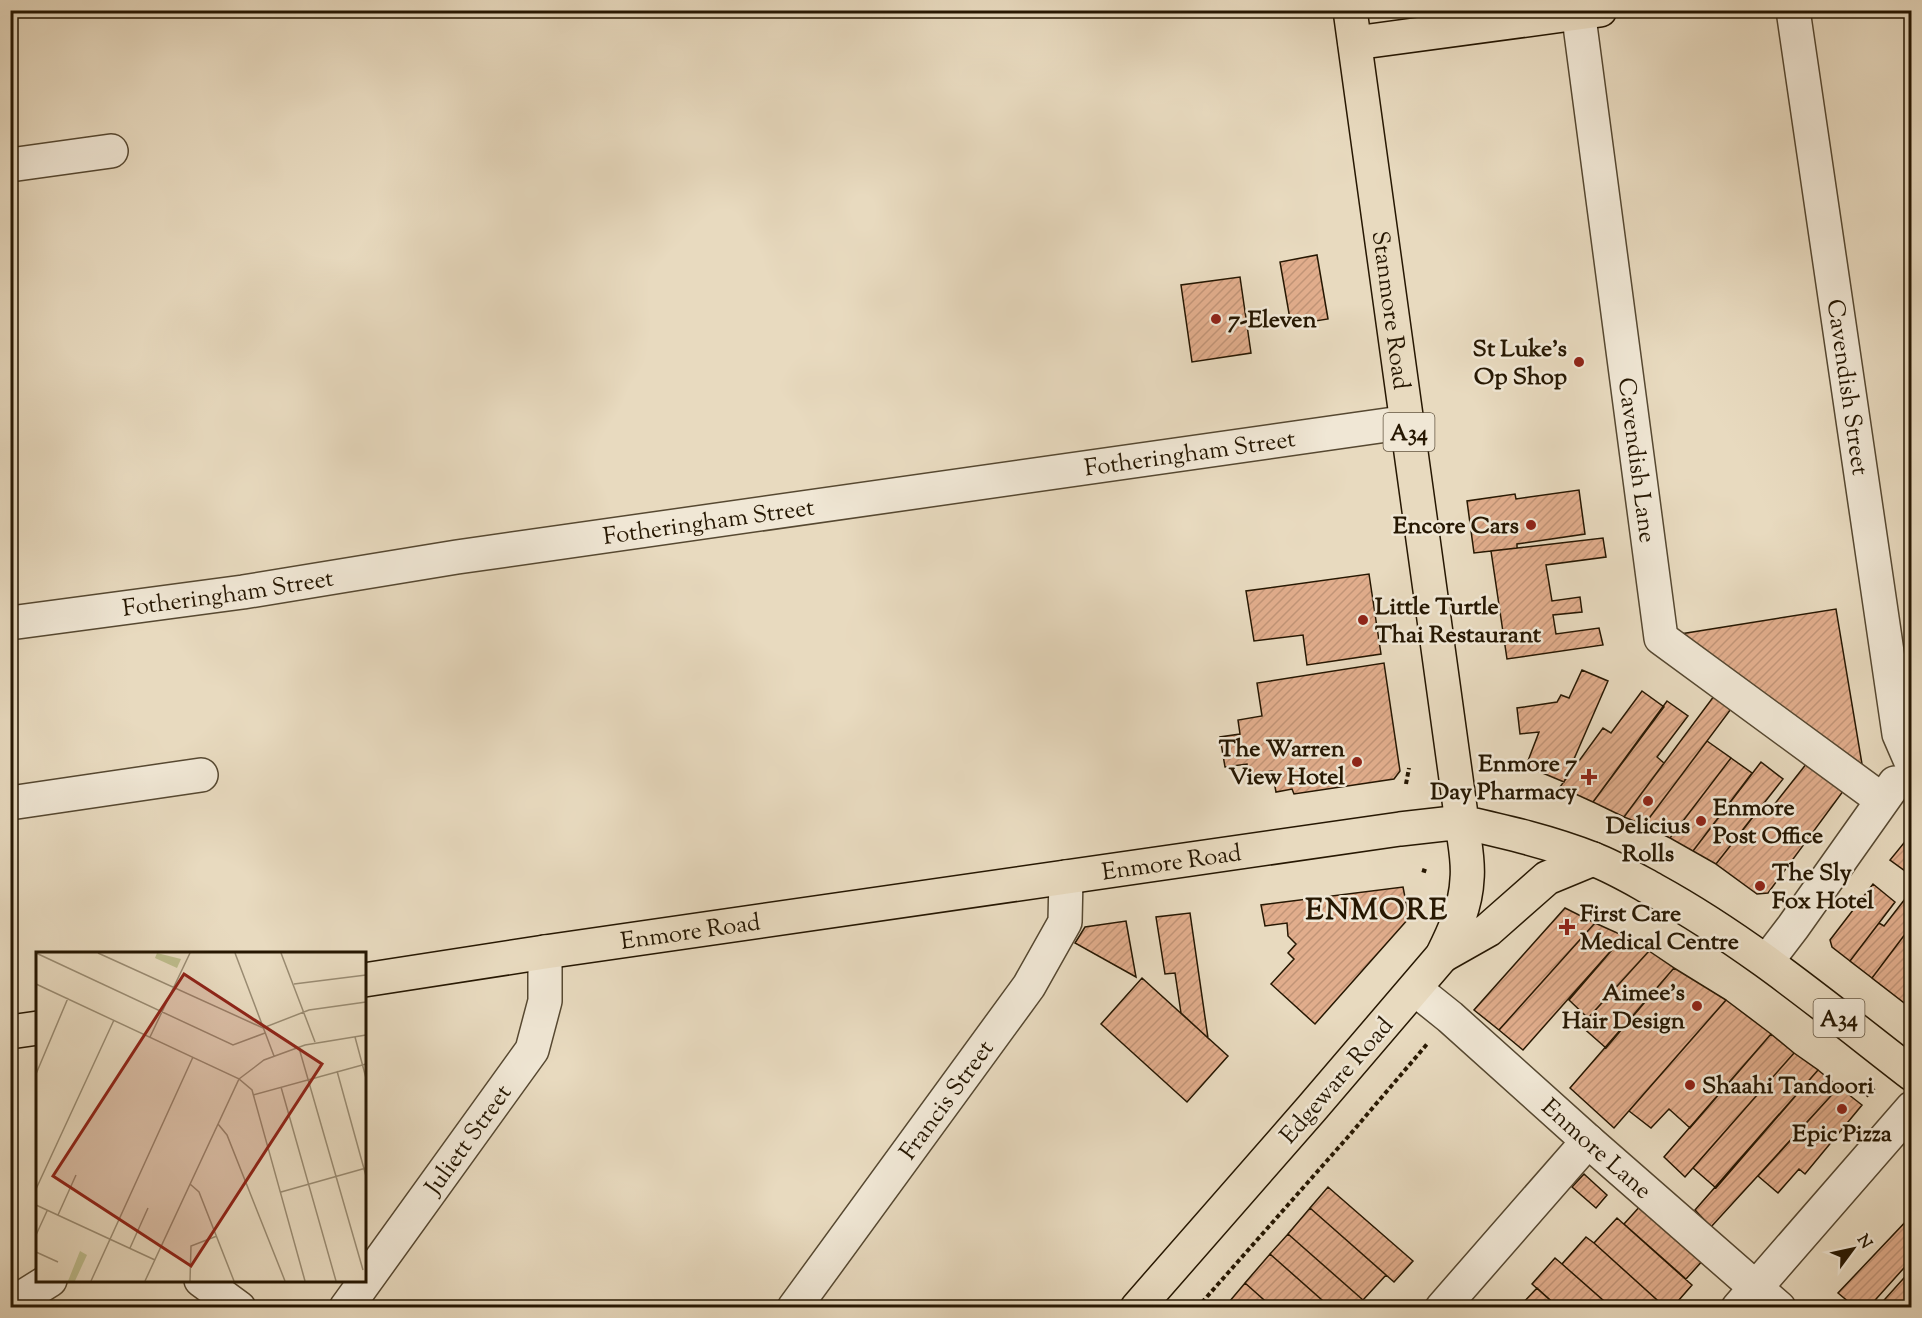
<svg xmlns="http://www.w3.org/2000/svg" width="1922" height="1318" viewBox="0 0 1922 1318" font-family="'Sorts Mill Goudy',serif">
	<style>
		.building { fill: url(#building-hatch); stroke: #261702; stroke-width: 1.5 }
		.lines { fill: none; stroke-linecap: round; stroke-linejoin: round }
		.minor-casing { stroke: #564831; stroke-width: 36 }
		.major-casing { stroke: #261702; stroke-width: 36 }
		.highway-casing { stroke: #261702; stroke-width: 36 }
		.path { stroke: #261702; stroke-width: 4; stroke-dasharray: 4.5 3; stroke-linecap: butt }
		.minor { stroke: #f0e7d5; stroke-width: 33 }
		.major { stroke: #e8dabf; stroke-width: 33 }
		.highway { stroke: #e8dabf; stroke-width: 33 }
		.poi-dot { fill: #8f2418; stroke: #f0e7d5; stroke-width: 2 }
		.labels { text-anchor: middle; stroke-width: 5; stroke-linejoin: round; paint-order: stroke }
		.shield { fill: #f0e7d5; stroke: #635541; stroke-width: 1.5 }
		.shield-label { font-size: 22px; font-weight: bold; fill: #261702 }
		.street-label { font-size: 24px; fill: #261702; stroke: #f0e7d5 }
		.poi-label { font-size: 24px; font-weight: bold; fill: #261702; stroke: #f0e7d5; text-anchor: start }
		.district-label { font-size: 30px; font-weight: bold; letter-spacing: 1.5px; fill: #261702; stroke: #f0e7d5 }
		.inset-road { fill: none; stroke: #9a8c73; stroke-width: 1.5 }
		.view { fill: #8f2418; fill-opacity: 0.15; stroke: #8f2418; stroke-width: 3 }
		.inset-edge { fill: none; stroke: #261702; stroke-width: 3 }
	</style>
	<defs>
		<pattern id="building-hatch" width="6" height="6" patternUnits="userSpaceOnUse" patternTransform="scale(1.5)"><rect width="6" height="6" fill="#e1ad8c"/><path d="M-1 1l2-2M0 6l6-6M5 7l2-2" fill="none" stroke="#c19477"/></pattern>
	</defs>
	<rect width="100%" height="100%" fill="#e8dabf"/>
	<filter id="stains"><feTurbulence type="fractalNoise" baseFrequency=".00333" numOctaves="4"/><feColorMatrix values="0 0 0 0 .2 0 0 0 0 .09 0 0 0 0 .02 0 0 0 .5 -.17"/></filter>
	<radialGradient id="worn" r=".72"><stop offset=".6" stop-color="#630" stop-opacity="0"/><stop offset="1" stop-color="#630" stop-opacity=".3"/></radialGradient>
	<path class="building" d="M1317 255 1328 319 1291 325 1280 262Z
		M1240 277 1251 353 1192 362 1181 285Z
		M1579 490 1585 534 1517 544V548L1474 553 1467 501 1515 494 1516 499Z
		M1603 538 1606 557 1546 565 1552 601 1580 597 1582 612 1553 615 1556 634 1599 628 1603 645 1507 659 1491 551Z
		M1369 574 1381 654 1307 665 1303 635 1254 641 1246 591Z
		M1836 609 1863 770 1674 635Z
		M1384 663 1400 771 1394 779 1294 794 1292 789 1276 792 1272 771 1248 775 1247 764 1225 767 1220 737 1240 734 1238 720 1262 716 1257 683Z
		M1582 670 1608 681 1564 782 1526 766 1539 732 1520 734 1517 708 1557 702 1561 695 1569 698Z
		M1642 691 1664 707 1593 802 1560 787 1603 728 1611 733Z
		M1714 696 1731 709 1644 825 1624 817Z
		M1667 701 1688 716 1657 757 1664 763 1624 817 1593 802Z
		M1707 741 1731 758 1670 838 1644 825Z
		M1731 758 1752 773 1693 851 1670 838Z
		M1761 762 1783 779 1716 864 1693 851Z
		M1807 763 1844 790 1768 893 1757 894 1716 864 1758 810 1766 815Z
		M1912 833V876L1890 860Z
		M1873 884 1895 902 1850 961 1832 947 1830 940Z
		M1403 887 1409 918 1315 1024 1271 984 1294 959 1288 953 1296 944 1288 936 1287 923 1265 926 1261 905Z
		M1912 890V925L1872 978 1850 961 1879 923 1884 926Z
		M1565 908 1595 923 1499 1030 1474 1010Z
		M1190 913 1208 1038 1181 1013 1175 973 1165 974 1156 917Z
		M1126 921 1136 977 1075 943 1085 927Z
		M1595 923 1624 936 1523 1050 1499 1030Z
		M1912 925V1009L1872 978Z
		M1624 936 1649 951 1588 1018 1569 1000Z
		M1649 951 1674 968 1606 1048 1581 1026Z
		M1674 968 1726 1000 1614 1128 1570 1088Z
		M1142 978 1228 1056 1187 1102 1101 1024Z
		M1726 1000 1771 1034 1690 1128 1669 1109 1651 1128 1629 1111Z
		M1771 1034 1794 1053 1685 1177 1664 1157Z
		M1794 1053 1818 1070 1716 1188 1693 1168Z
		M1818 1070 1839 1087 1711 1227 1695 1210Z
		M1839 1087 1862 1105 1805 1174 1799 1169 1778 1193 1758 1176Z
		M1584 1174 1607 1195 1596 1208 1572 1187Z
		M1328 1187 1413 1261 1394 1282 1310 1208Z
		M1642 1204 1704 1259 1686 1279 1624 1224Z
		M1310 1208 1386 1275 1363 1300 1288 1234Z
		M1912 1215V1259L1868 1308H1856L1838 1293Z
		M1617 1218 1692 1285 1672 1308H1666L1594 1243Z
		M1288 1234 1363 1300 1357 1308H1331L1270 1254Z
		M1586 1237 1594 1243 1666 1308H1612L1562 1264Z
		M1270 1254 1331 1308H1273L1245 1283Z
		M1555 1258 1562 1264 1612 1308H1559L1532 1284Z
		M1912 1269V1308H1877Z
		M1245 1283 1273 1308H1224Z
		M1537 1288 1559 1308 1519 1307Z"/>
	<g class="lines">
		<g class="minor-casing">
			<g id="minor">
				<path id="s1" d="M1578 10 1661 638 1882 800"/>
				<path id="s2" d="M1793 10 1899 734 1912 764"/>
				<path d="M10 165 111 151"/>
				<path id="s3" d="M10 623 243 592 457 557 1408 422"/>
				<path d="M10 803 201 775"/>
				<path d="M1767 961 1793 927 1895 783"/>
				<path id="s4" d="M1415 989 1450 1017 1588 1141 1779 1308"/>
				<path d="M201 1280 239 1308"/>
				<path d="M10 1305 50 1280"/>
				<path id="s5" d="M346 1308 532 1050 545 1001V952"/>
				<path id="s6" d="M794 1308 1029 986 1065 922 1066 877"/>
				<path d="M1442 1308 1588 1141"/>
				<path d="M1738 1308 1912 1108"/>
			</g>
		</g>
		<g class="major-casing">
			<g id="major">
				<path d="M1355 43 1600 10"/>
				<path d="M1442 956 1488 930 1547 878 1593 859"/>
				<path id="s7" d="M364 980 545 952 1400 829 1462 822C1464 841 1469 861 1467 879 1466 906 1454 932 1442 956L1312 1108 1137 1308"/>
				<path d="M10 1032 38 1028"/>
			</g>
		</g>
		<g class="highway-casing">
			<g id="highway">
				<path id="s8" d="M1350 10 1462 822C1506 832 1550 842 1593 859 1614 867 1634 879 1654 890 1747 941 1828 1009 1912 1074"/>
			</g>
		</g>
		<path class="path" d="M1406 784 1409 768
			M1422 870 1428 872
			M1866 1096 1874 1088
			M1197 1308 1347 1138 1428 1043"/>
		<use href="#minor" class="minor"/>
		<use href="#major" class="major"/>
		<use href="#highway" class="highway"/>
	</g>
	<g class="poi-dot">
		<circle cx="1216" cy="319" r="6"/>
		<circle cx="1579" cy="362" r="6"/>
		<circle cx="1531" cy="525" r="6"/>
		<circle cx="1363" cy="620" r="6"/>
		<circle cx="1357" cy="762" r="6"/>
		<path d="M1586 768h6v6h6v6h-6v6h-6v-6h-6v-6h6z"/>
		<circle cx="1648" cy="801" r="6"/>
		<circle cx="1701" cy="821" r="6"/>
		<circle cx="1760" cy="886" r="6"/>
		<path d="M1564 918h6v6h6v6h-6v6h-6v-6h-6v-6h6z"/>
		<circle cx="1697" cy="1006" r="6"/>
		<circle cx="1690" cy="1085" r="6"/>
		<circle cx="1842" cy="1109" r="6"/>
	</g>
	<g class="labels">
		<g class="shield">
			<rect x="1383.5" y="413" width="51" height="38" rx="4.5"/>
			<rect x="1813.5" y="999" width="51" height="38" rx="4.5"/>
		</g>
		<g class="shield-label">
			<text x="1409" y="440">A34</text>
			<text x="1839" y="1026">A34</text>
		</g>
		<g class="street-label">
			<text dy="8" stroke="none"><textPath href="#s8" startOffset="303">Stanmore Road</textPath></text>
			<text dy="8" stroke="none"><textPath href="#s2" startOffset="381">Cavendish Street</textPath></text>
			<text dy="8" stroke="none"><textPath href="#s3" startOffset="1192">Fotheringham Street</textPath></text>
			<text dy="8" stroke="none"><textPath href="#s1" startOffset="454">Cavendish Lane</textPath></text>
			<text dy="8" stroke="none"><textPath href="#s3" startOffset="706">Fotheringham Street</textPath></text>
			<text dy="8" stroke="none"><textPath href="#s3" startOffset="220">Fotheringham Street</textPath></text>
			<text dy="8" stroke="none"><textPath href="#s7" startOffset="816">Enmore Road</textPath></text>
			<text dy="8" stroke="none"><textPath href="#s7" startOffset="330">Enmore Road</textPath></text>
			<text transform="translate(1336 1080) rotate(-49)" y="8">Edgeware Road</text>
			<text dy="8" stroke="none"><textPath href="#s6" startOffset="258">Francis Street</textPath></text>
			<text dy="8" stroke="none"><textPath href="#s5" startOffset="208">Juliett Street</textPath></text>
			<text dy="8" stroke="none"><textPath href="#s4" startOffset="242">Enmore Lane</textPath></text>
		</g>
		<g class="poi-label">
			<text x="1228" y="327">7-Eleven</text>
			<text x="1567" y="356" text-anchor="end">St Luke’s<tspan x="1567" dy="28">Op Shop</tspan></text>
			<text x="1519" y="533" text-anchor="end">Encore Cars</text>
			<text x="1375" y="614">Little Turtle<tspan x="1375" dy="28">Thai Restaurant</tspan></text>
			<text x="1345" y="756" text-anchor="end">The Warren<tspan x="1345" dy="28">View Hotel</tspan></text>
			<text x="1577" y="771" text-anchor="end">Enmore 7<tspan x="1577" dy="28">Day Pharmacy</tspan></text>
			<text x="1713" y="815">Enmore<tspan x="1713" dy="28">Post Office</tspan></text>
			<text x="1648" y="833" text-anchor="middle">Delicius<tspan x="1648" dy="28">Rolls</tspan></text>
			<text x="1772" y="880">The Sly<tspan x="1772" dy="28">Fox Hotel</tspan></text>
			<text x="1580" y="921">First Care<tspan x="1580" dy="28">Medical Centre</tspan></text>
			<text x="1685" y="1000" text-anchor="end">Aimee's<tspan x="1685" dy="28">Hair Design</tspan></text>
			<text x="1702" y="1093">Shaahi Tandoori</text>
			<text x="1842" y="1141" text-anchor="middle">Epic Pizza</text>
		</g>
		<g class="district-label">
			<text x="1377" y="919">ENMORE</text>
		</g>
	</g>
	<g transform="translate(36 952)">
		<rect width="330" height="330" fill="#e8dabf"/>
		<path d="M44 299 51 303 39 329H32Z" fill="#bebd8d"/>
		<path d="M121 1 145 7 141 16 119 6Z" fill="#bebd8d"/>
		<path class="inset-road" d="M0 1 197 93 229 81M62 1 227 76 273 58 330 50M199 1 238 104M245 1 279 90M0 32 203 127 228 108 269 93 330 83M258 32 330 23M114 85 154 1M319 85 330 126M263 96 327 318M301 119 330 224M0 122 32 46M245 135 300 329M217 143 330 112M182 172 191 183 249 329M154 232 163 240 198 329M0 237 78 68M245 240 330 216M0 253 119 308M22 263 40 223M0 283 11 259M94 296 112 256M0 300 22 310M55 329 157 105M109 329 203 127 216 138 269 329M154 329 155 294 181 284"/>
		<path class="view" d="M148 22 286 112 155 314 17 224Z"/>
		<rect width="330" height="330" class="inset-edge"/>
	</g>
	<rect width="1922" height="1318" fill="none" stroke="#e8dabf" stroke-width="36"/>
	<rect x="12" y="12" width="1898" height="1294" fill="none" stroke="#261702" stroke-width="3"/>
	<rect x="18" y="18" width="1886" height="1282" fill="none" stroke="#261702" stroke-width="1.5"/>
	<g transform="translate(1853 1249) rotate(57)" stroke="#f0e7d5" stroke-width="4.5" paint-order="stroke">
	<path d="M0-4.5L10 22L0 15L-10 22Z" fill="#261702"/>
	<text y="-9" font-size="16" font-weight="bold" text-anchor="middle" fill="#261702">N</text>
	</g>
	<rect width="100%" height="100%" filter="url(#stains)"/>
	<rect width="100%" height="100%" fill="url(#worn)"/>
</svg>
